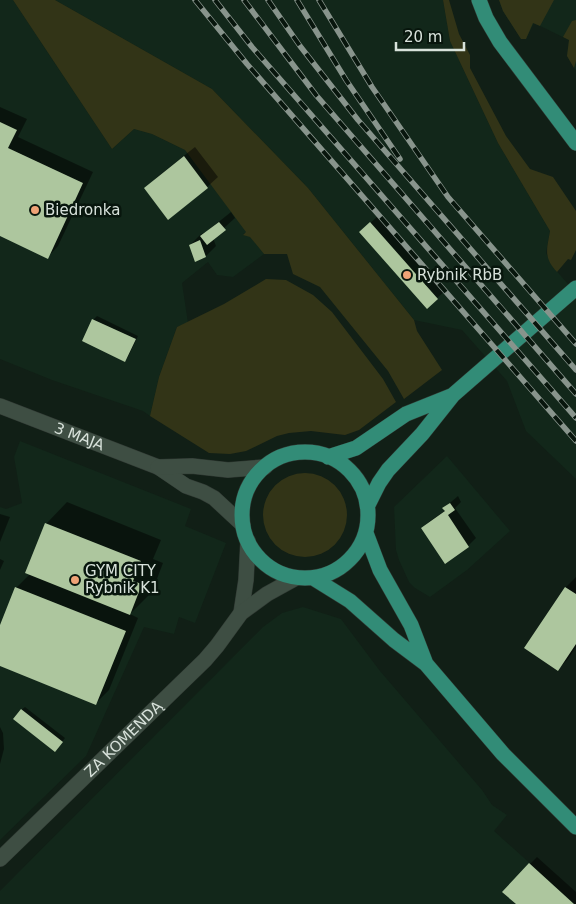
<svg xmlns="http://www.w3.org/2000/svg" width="576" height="904" viewBox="0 0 576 904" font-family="'DejaVu Sans',sans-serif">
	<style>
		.built { fill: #12271a }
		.green { fill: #323417 }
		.shadow { fill: #0007 }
		.building { fill: #adc69e }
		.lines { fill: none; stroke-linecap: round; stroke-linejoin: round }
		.minor-casing { stroke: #303933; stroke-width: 16 }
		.major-casing { stroke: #303933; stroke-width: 16 }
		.minor { stroke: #3e4e43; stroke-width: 15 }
		.major { stroke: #328c77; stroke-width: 15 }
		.rail-casing { stroke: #88948c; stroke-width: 5.5 }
		.rail { stroke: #08160d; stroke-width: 4; stroke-dasharray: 11; stroke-linecap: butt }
		.poi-dot { fill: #efa377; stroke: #08160d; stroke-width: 2 }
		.labels { text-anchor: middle; stroke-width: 5; stroke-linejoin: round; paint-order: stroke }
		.poi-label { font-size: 15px; fill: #d8e2db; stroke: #08160d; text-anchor: start }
		.street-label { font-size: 15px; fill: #d8e2db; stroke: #08160d }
	</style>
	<rect width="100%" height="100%" fill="#111f16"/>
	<path class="built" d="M0 0H13L112 149 134 129 152 134 185 150 247 232 243 234 250 236 264 254 233 277 217 275 208 262 182 283 188 323 177 327 159 377 150 416 143 411 52 380 0 359Z
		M55 0H443L450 41 498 143 550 231 546 253 553 267 576 293V479L526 431 507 381 462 330 414 320 308 188 212 89Z
		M499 0H576V71L567 56 569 40 534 23 526 39H521L503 11Z
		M20 441 191 509 185 526 226 543 195 623 179 617 174 634 144 627 86 756 0 840V507L6 509 22 503 14 457Z
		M447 456 510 531 467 570 430 597 415 588 409 582 399 560 396 550 394 507Z
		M303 607 341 619 380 671 482 790 492 805 507 815 494 831 575 904H0V891L263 627 282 613Z"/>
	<path class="green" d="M13 0H55L212 89 308 188 414 320 417 331 442 370 404 399 388 371 320 287 293 274 287 254H264L250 237 243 235 246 232 185 150 152 134 134 129 112 149Z
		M443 0H449L459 34 470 55V68L506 136 530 169 553 177 576 211V250L571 260 568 259 557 272C543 257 547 249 550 231L498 143 450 41Z
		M499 0H554L540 26 533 23 526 39H521L503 11Z
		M576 20V61L574 68 567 56 569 40 563 37 572 21Z
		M266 279 286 280 313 295 332 312 383 379 396 402 359 430 345 435 311 431 289 433 277 436 246 451 230 454 209 453 150 416 159 377 177 327 224 304Z
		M263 515a42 42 0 1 1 84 0a42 42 0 1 1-84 0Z"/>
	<path class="shadow" d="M0 107 27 119 18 137 93 172 58 246 48 257 0 235Z
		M195 147 218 177 207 187 146 188 157 177Z
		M231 212 235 218 213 238 216 246 206 256 190 245 201 234 206 232Z
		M378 216 445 291 437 298 368 225Z
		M97 316 138 336 128 357 125 360 84 341 93 320Z
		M458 496 461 502 455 508 476 538 468 546 445 562 422 528 430 521 446 510 444 508Z
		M67 502 161 540 153 559 163 563 152 592 130 614 138 618 109 690 96 703 0 665V628L16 588 30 574 46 524Z
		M0 514 10 517 0 542Z
		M0 559 4 561 0 570Z
		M576 577V647L568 659 558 669 525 647 566 587Z
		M25 707 65 738 58 747 21 710Z
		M0 727 3 733 4 749 0 764Z
		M537 857 576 892V904H517L530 864Z"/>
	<path class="building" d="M0 122 17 130 8 148 83 183 48 259 0 236Z
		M184 156 208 188 168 220 144 188Z
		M219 222 226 230 207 245 200 236Z
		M370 222 438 299 427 309 359 232Z
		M200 240 206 257 195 262 189 245Z
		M92 319 136 339 125 362 82 341Z
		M450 503 455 510 448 515 469 547 445 564 421 528 445 511 442 508Z
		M45 523 141 561 133 581 142 584 130 615 25 573Z
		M15 587 126 631 96 705 0 666V625Z
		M565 587 576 594V644L558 671 524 648Z
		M21 709 63 742 55 752 13 719Z
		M529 863 574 904H516L502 892Z"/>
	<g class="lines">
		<g class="minor-casing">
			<g id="minor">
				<path id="s1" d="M0 406 158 467 186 486 203 492 214 498 243 525"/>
				<path d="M158 467 192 466 228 470 265 467"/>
				<path d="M241 613 246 580 248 541"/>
				<path id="s2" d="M0 859 205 660 217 646 241 613 267 594 296 578"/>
			</g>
		</g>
		<g class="major-casing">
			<path id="major" d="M479 0 486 18 500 42 576 143
				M242 515a63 63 0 1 1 126 0a63 63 0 1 1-126 0Z
				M328 457 356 448 406 414 451 396
				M368 505 379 483 388 470 422 434 453 395 576 288
				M366 533 380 570 411 625 426 664
				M313 578 350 601 394 640 426 664 503 754 576 827"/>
		</g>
		<use href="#minor" class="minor"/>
		<use href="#major" class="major"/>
		<g class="rail-casing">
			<path id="rail" d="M195 0 247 64 576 441
				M215 0 252 47 576 418
				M244 0 316 95 576 394
				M268 0 300 46 358 120 576 370
				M297 0 346 80 400 159
				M319 0 372 87 448 197 576 344"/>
		</g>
		<use href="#rail" class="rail"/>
	</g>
	<g class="poi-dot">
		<circle cx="35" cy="210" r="5"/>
		<circle cx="407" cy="275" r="5"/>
		<circle cx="75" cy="580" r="5"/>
	</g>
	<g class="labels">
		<g class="poi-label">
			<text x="45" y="215">Biedronka</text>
			<text x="417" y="280">Rybnik RbB</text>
			<text x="85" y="576">GYM CITY<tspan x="85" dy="17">Rybnik K1</tspan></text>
		</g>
		<g class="street-label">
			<text dy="5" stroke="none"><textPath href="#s1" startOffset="85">3 MAJA</textPath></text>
			<text dy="5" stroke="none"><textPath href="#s2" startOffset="172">ZA KOMENDĄ</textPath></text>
		</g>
	</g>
	<path d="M396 42v8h68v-8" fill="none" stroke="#d8e2db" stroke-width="2.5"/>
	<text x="404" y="42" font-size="15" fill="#d8e2db" stroke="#08160d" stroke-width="4" paint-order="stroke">20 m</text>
</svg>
